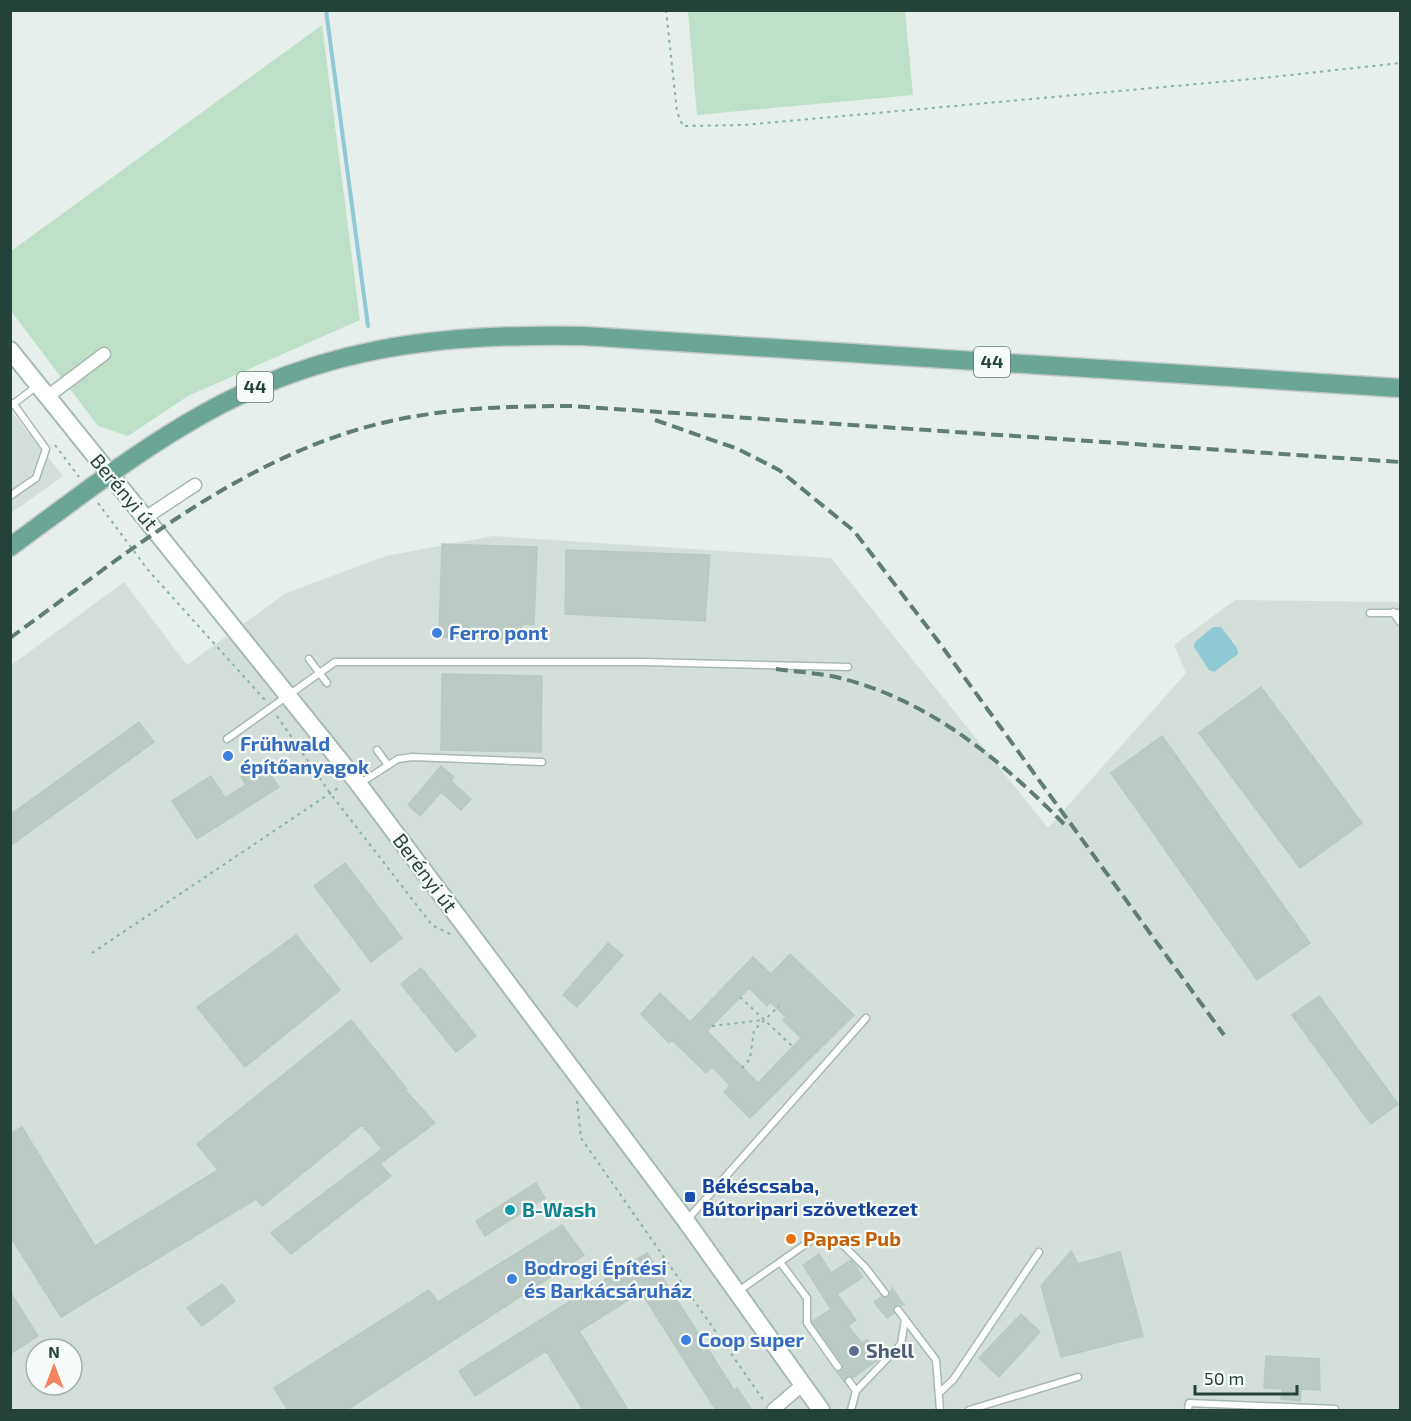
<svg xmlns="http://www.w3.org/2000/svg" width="1411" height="1421" viewBox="0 0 1411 1421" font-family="'Exo 2',sans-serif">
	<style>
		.built { fill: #d4dfda; fill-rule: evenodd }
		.green { fill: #bfe0c8 }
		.water { fill: #8ec9d4 }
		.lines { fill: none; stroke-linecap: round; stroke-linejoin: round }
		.stream { stroke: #8ec9d4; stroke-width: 4 }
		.building { fill: #bbcac4; stroke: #b8c9c2; stroke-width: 1.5; fill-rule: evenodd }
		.lane-casing { stroke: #a8b8b2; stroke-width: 9 }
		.street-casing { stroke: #a8b8b2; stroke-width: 15 }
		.secondary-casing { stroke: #a4bbb3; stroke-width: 20 }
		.primary-casing { stroke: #c2cac8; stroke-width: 21 }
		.path { stroke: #86b3a5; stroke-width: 2; stroke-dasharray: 3 4.5; stroke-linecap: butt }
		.lane { stroke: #fff; stroke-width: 6 }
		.street { stroke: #fff; stroke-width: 12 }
		.secondary { stroke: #fff; stroke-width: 16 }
		.primary { stroke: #6aa596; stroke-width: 18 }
		.rail { stroke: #5f7d75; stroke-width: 4; stroke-dasharray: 12 6; stroke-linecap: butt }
		.shop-dot { fill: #3f7fe0; stroke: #f7fbf9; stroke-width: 2 }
		.transit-dot { fill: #1a4fb4; stroke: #f7fbf9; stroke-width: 2 }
		.culture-dot { fill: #0f9aa8; stroke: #f7fbf9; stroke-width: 2 }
		.food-dot { fill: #e8710a; stroke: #f7fbf9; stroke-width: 2 }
		.service-dot { fill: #5c6f8a; stroke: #f7fbf9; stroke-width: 2 }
		.labels { text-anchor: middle; stroke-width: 4.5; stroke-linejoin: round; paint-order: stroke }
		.shield { fill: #f7fbf9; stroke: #637a73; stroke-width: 1.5 }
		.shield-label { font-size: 18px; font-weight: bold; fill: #24423a }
		.street-label { font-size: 20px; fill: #24423a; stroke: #f7fbf9 }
		.shop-label { font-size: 20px; font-weight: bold; fill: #366cbe; stroke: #f7fbf9; text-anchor: start }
		.transit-label { font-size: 20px; font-weight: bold; fill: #164399; stroke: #f7fbf9; text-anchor: start }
		.culture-label { font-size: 20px; font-weight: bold; fill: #0d838f; stroke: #f7fbf9; text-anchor: start }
		.food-label { font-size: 20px; font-weight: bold; fill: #c56008; stroke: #f7fbf9; text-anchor: start }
		.service-label { font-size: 20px; font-weight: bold; fill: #4e5e75; stroke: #f7fbf9; text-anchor: start }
	</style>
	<rect width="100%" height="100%" fill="#e6efeb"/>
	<path class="built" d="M10 410 63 476 11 513H10Z
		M493 536 831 558 1048 828 1186 673 1174 645 1235 600 1400 602V1410H11L10 666 124 582 187 665 286 593 386 556ZM36 1349H72V1385H36Z"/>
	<path class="green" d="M688 11H905L913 95 697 115Z
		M322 25 360 320 188 396 128 436 98 426 11 311V251Z"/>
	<path class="water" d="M1213 627H1221L1237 648 1238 654 1214 672 1209 670 1194 647 1195 642Z"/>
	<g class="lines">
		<path class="stream" d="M326 10 368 326"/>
	</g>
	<path class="building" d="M442 544 537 547 534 625 522 624 521 640 439 637Z
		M566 550 710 555 705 621 565 614Z
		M442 674 542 676 541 752 441 750Z
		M1261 687 1362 823 1300 868 1199 733Z
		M139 722 154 742 10 846V815Z
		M1162 736 1310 943 1257 980 1111 773Z
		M441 766 454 777 451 781 471 799 461 810 441 792 420 816 408 805Z
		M254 768 259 776 268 771 279 787 197 839 172 801 211 776 225 798 246 785 241 777Z
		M345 863 402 938 371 962 314 886Z
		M296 935 340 990 245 1067 197 1007Z
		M608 943 623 955 577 1007 563 995Z
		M790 954 854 1015 750 1118 724 1092 730 1085 712 1067 706 1073 672 1040 669 1043 641 1014 660 993 690 1022 753 957 771 974ZM749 988 767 1006 770 1002 786 1017 783 1020 801 1038 758 1083 707 1031Z
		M421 968 476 1036 456 1052 401 984Z
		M1319 996 1398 1104 1371 1124 1292 1015Z
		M351 1020 407 1089 405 1090 435 1123 380 1164 391 1176 291 1254 271 1233 382 1149 362 1125 262 1206 256 1199 61 1317 10 1236V1134L22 1127 95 1246 218 1170 197 1144Z
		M536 1183 545 1198 485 1236 476 1221Z
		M562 1225 584 1255 347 1410H288L274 1388 429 1290 438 1302Z
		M1071 1251 1078 1264 1120 1252 1143 1336 1061 1357 1041 1286Z
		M647 1253 734 1390 737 1388 752 1410H716L641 1292 579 1331 628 1410H583L546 1351 475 1396 459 1371Z
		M819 1254 831 1273 851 1260 863 1277 837 1294 856 1320 848 1326 862 1343 867 1339 880 1358 853 1378 847 1376 844 1382 837 1372 842 1370 843 1364 812 1322 831 1309 803 1265Z
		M222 1284 235 1301 202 1326 187 1308Z
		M892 1288 904 1305 894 1306V1313L887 1318 874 1302 881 1297H889Z
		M10 1292 38 1336 10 1354Z
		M1021 1314 1040 1332 999 1377 979 1358Z
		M1266 1356 1319 1359 1320 1390 1301 1389 1300 1401 1281 1399 1282 1389 1264 1388Z"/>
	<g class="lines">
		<g class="lane-casing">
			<path id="lane" d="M12 405 37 386
				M10 496 36 478 46 449 13 403
				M1393 612 1400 622
				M1370 613H1400
				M309 659 327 683
				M227 739 335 662H644L848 667
				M377 750 388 765
				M359 784 398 759 412 757 542 762
				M687 1220 866 1018
				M780 1262 807 1298V1323L838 1367
				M737 1292 813 1239 839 1241 865 1267 885 1293
				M898 1310 936 1360 940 1410
				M849 1381 856 1391 851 1410
				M856 1391 901 1344 905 1319
				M940 1392 953 1380 1039 1252
				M969 1410 1078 1377
				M1188 1410 1189 1403 1335 1409"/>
		</g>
		<g class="street-casing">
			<path id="street" d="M47 397 104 354
				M145 518 195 485
				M773 1410 802 1385"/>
		</g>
		<g class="secondary-casing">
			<path id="secondary" d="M10 350 354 778 686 1221 821 1410"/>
		</g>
		<g class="primary-casing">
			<path id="primary" d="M10 547C68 505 125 460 186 424 313 347 438 333 584 336L1400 388"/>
		</g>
		<path class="path" d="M666 10 677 112 683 126 744 125 1263 78 1400 63
			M55 445 79 477
			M98 503 148 570 265 700
			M277 716 330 793 432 925 452 935
			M92 953 341 786
			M740 997 793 1047
			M712 1026 763 1020
			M742 1068 750 1059 754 1030 779 1006
			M577 1101 581 1138 764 1401"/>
		<use href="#lane" class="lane"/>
		<use href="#street" class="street"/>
		<use href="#secondary" class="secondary"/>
		<use href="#primary" class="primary"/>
		<path class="rail" d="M655 420 738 449 779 470 854 531 938 641 1224 1035
			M10 638C125 555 241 457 382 423 445 408 507 406 571 406L1400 462
			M776 669C797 672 820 673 840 678 929 700 1001 760 1064 824"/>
	</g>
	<g class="shop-dot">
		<circle cx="437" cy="633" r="6"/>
		<circle cx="228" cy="756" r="6"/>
		<circle cx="512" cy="1279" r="6"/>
		<circle cx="686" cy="1340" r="6"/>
	</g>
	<rect class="transit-dot" x="684" y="1191" width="12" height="12" rx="3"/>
	<circle class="culture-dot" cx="510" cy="1210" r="6"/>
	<circle class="food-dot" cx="791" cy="1239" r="6"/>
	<circle class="service-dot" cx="854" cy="1351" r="6"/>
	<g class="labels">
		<g class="shield">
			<rect x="974" y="347" width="36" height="30" rx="4.5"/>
			<rect x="237" y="372" width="36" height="30" rx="4.5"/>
		</g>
		<g class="shield-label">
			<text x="992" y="368">44</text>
			<text x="255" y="393">44</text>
		</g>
		<g class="street-label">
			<text transform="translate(124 492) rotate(50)" y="7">Berényi út</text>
			<text transform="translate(425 873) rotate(53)" y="7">Berényi út</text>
		</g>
		<g class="shop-label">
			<text x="449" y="640">Ferro pont</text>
			<text x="240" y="751">Frühwald<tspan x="240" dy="23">építőanyagok</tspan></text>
			<text x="524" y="1275">Bodrogi Építési<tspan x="524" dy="23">és Barkácsáruház</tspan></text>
			<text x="698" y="1347">Coop super</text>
		</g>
		<g class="transit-label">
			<text x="702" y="1193">Békéscsaba,<tspan x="702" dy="23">Bútoripari szövetkezet</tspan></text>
		</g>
		<g class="culture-label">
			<text x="522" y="1217">B-Wash</text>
		</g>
		<g class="food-label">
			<text x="803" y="1246">Papas Pub</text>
		</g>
		<g class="service-label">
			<text x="866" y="1358">Shell</text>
		</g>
	</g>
	<rect width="1411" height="1421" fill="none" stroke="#24423a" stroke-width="24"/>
	<g transform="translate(54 1367)"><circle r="28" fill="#f7fbf9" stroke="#a3b1ad" stroke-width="1.5"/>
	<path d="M0-4.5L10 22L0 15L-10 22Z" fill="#f4845f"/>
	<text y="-9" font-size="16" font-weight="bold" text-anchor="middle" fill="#24423a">N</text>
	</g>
	<path d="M1195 1385v9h102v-9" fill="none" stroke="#24423a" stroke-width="3"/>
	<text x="1204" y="1385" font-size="18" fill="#24423a" stroke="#f7fbf9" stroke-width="4.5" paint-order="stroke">50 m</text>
</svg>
